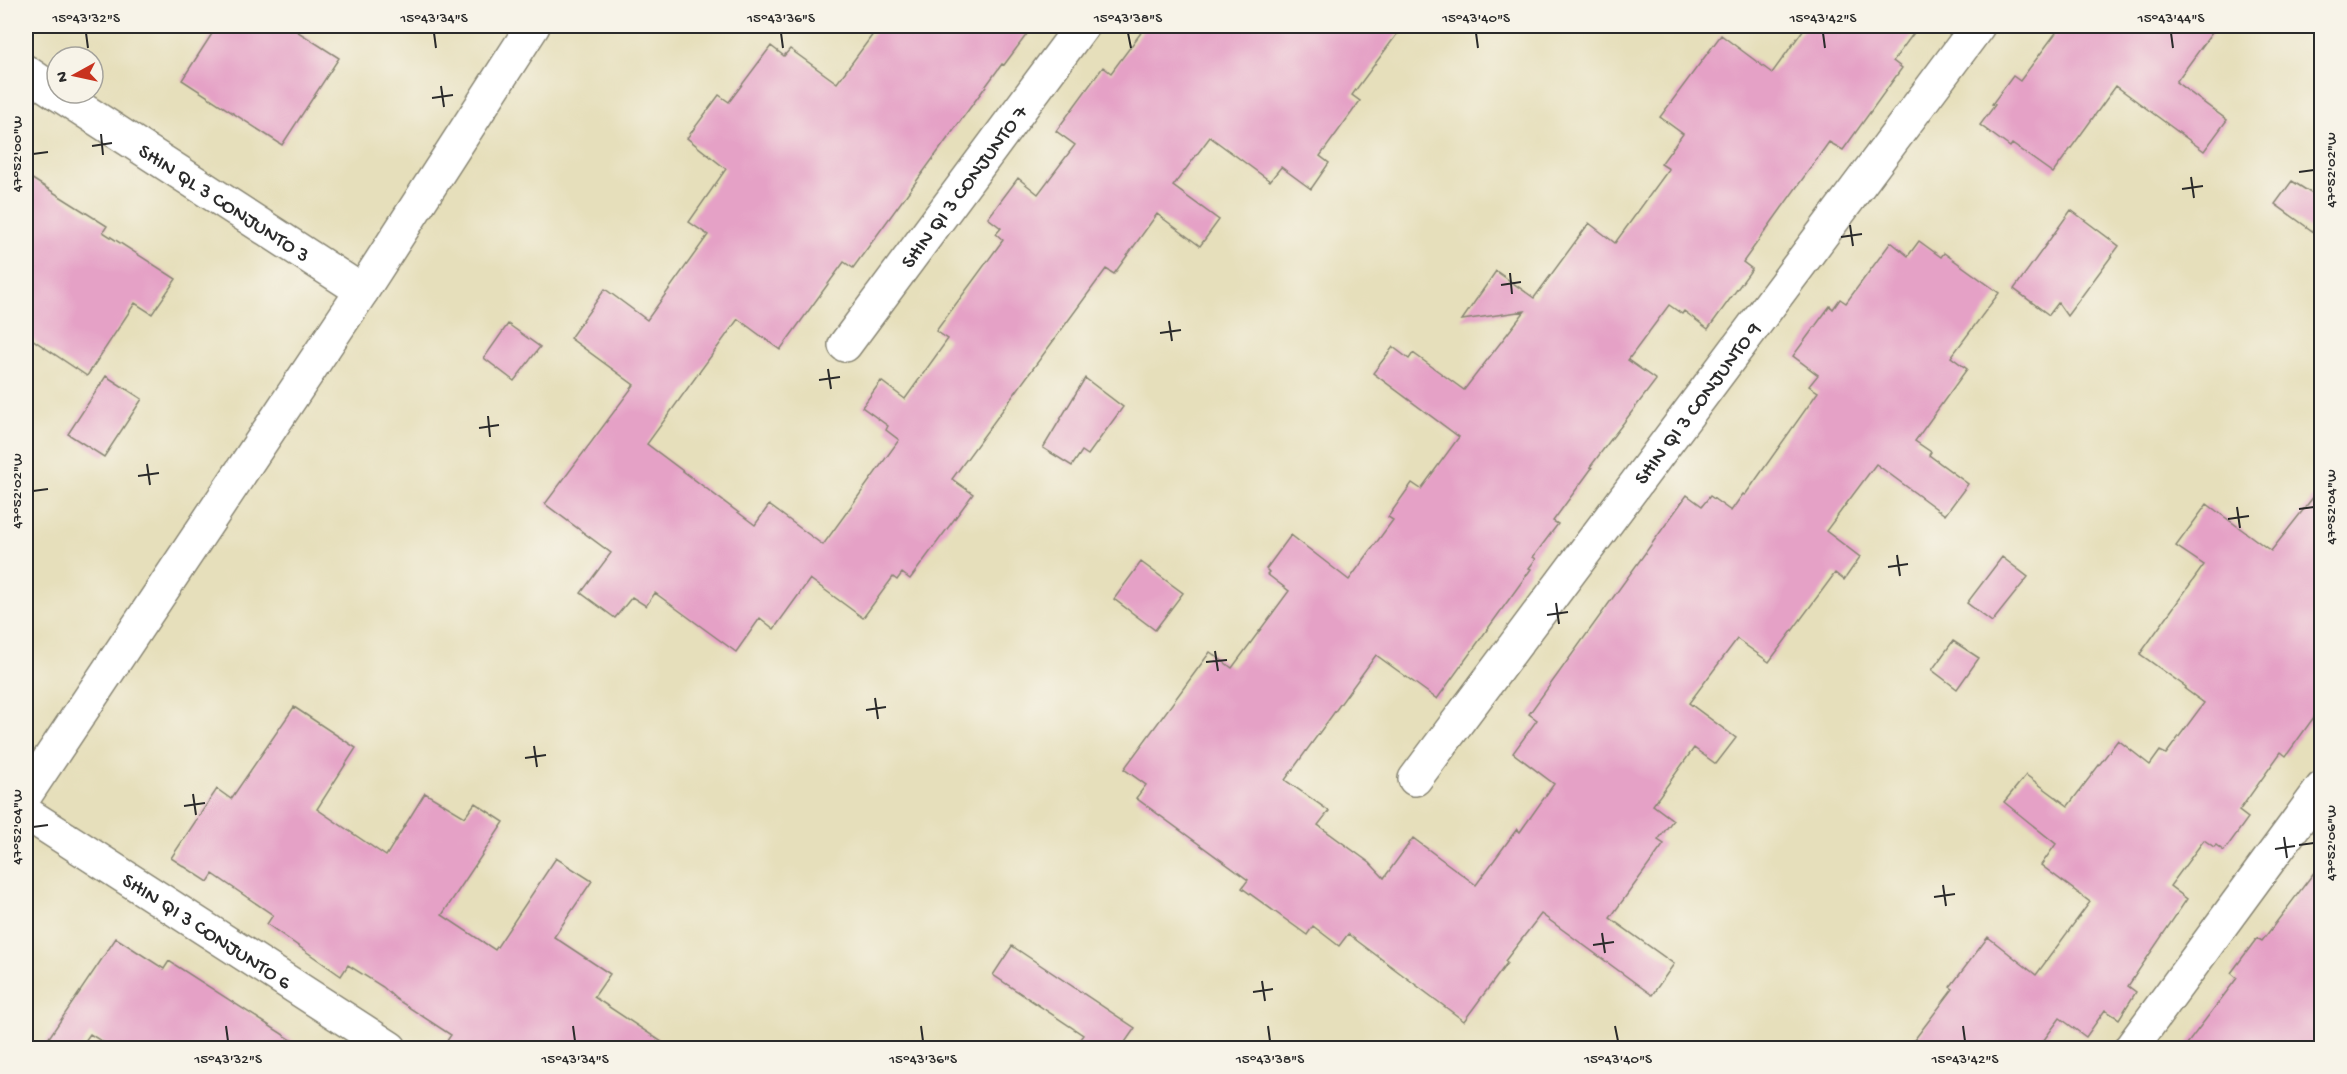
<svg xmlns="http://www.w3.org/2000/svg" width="2347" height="1074" viewBox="0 0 2347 1074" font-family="'Gochi Hand',sans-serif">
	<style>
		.building { fill: #e5a1c6 }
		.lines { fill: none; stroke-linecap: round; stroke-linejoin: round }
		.street-casing { stroke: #888573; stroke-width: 36 }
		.secondary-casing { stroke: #888573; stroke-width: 36 }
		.street { stroke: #fff; stroke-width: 33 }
		.secondary { stroke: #fff; stroke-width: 33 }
		.ticks { fill: none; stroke: #2b2b2b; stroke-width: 2 }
		.labels { text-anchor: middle; stroke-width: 6; stroke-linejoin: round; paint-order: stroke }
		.street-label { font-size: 21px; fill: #2b2b2b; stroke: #f7f3e8 }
		.neatline { fill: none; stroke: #2b2b2b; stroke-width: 2 }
		.ticks-label { font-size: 15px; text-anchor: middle; fill: #2b2b2b }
	</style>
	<rect width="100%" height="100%" fill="#f7f3e8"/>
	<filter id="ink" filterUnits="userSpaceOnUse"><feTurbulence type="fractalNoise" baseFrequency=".0167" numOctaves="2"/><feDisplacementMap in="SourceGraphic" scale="12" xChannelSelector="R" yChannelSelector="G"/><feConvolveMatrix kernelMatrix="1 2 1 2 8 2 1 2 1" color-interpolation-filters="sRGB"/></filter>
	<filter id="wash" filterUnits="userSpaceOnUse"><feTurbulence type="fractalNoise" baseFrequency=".008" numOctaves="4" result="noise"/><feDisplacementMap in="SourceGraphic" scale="24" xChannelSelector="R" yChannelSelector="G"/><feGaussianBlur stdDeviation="1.35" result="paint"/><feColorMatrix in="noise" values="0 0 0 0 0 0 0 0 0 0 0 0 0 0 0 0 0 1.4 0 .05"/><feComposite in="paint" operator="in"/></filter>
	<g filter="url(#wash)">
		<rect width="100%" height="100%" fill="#e6dfbb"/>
		<g id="blocks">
			<path class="building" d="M217 26H289L339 58 282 145 182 80Z
				M879 26H1033L1004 65 1002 64 853 268 844 262 780 350 738 319 647 444 755 525 769 505 823 545 899 440 886 430 888 426 862 407 881 381 905 399 948 339 936 331 1003 240 996 234 1001 228 988 218 1018 178 1038 194 1075 145 1056 131 1103 67 1111 73 1146 26H1403L1352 95 1360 101 1320 156 1329 163 1311 189 1281 167 1270 181 1210 137 1173 186 1219 220 1200 246 1157 214 1114 274 1106 269 952 479 973 494 910 579 902 573 897 580 893 577 863 618 810 579 774 629 760 618 736 652 655 593 646 606 632 597 615 618 581 593 611 553 545 504 634 385 570 338 605 289 647 320 708 235 689 222 726 169 687 138 719 95 729 102 771 46 784 56 790 49 837 83Z
				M1806 26H1919L1893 61 1902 68 1843 150 1829 142 1743 262 1752 269 1708 329 1684 311 1682 314 1669 305 1628 360 1656 380 1590 467 1592 468 1553 521 1558 524 1533 557 1536 559 1529 568 1531 569 1437 699 1376 655 1285 780 1329 811 1318 825 1370 863 1384 878 1413 838 1476 885 1517 829 1520 832 1554 784 1513 753 1537 720 1529 714 1687 495 1702 506 1710 496 1731 511 1743 494 1745 495 1818 392 1809 386 1818 375 1793 356 1830 306 1833 309 1840 299 1846 303 1891 242 1908 256 1919 241 1941 257 1944 253 1999 293 1951 357 1967 369 1915 441 1931 452 1929 455 1968 484 1945 515 1876 464 1826 531 1860 557 1844 580 1835 573 1769 662 1737 639 1689 703 1736 738 1716 764 1694 748 1653 805 1673 820 1658 840 1664 844 1610 918 1674 964 1652 995 1541 914 1505 961 1507 963 1464 1021 1348 934 1339 946 1313 926 1307 935 1242 888 1248 880 1136 798 1146 785 1124 769 1210 652 1232 668 1289 591 1267 574 1269 572 1266 569 1291 535 1349 580 1393 520 1388 517 1412 483 1421 489 1459 437 1373 373 1393 347 1409 359 1413 353 1464 390 1525 311 1462 320 1496 271 1534 298 1589 223 1615 243 1669 169 1661 164 1683 134 1660 117 1721 35 1772 73Z
				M2061 26H2217L2176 82 2227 120 2204 151 2116 86 2053 173 2012 144 2010 147 1980 125 1995 105 1992 104 2013 76 2020 81Z
				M26 175 107 226 103 232 176 279 152 314 135 303 87 376 26 335Z
				M2292 181 2322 200V238L2275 204Z
				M2071 210 2119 246 2067 316 2058 303 2049 315 2014 289Z
				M508 324 540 347 514 381 484 358Z
				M106 376 142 399 104 457 68 434Z
				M1085 378 1123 407 1088 455 1082 451 1072 466 1043 448Z
				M2322 486V706L2286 756 2281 752 2239 811 2248 818 2224 851 2216 845 2214 847 2204 840 2170 886 2187 899 2128 986 2136 992 2119 1019 2105 1010 2086 1037 2060 1018 2038 1048H1908L1953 989 1950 987 1988 937 2036 975 2090 902 2041 865 2056 844 2004 802 2026 775 2068 806 2118 740 2150 765 2160 751 2166 754 2204 703 2185 689 2186 687 2140 654 2204 565 2176 546 2207 504 2271 551Z
				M2002 557 2028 577 1992 622 1967 603Z
				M1141 562 1183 593 1155 630 1114 599Z
				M1953 641 1979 658 1957 689 1932 670Z
				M294 707 356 748 317 809 386 856 425 793 465 817 475 803 504 822 442 915 495 950 556 858 592 881 554 937 610 974 594 997 671 1048H442L451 1035 396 999 383 987 348 965 341 976 267 924 273 915 213 874 208 882 171 858 217 789 231 799Z
				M2322 862V1048H2184L2237 978 2231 973 2257 938 2262 941Z
				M116 938 164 969 169 961 304 1048H112L90 1034 80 1048H42Z
				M1012 946 1135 1028 1121 1048H1073L1083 1035 993 975Z"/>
		</g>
	</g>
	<g filter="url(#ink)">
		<use href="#blocks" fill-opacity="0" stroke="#888573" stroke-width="1.5"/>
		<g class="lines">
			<g class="street-casing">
				<g id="street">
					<path d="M26 72 57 93"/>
					<path id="s1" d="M57 93 362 291"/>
					<path id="s2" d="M845 345 1082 26"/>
					<path id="s3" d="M1415 779 1978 26"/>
					<path id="s4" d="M26 813 390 1048"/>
					<path d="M2131 1048 2322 788"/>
				</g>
			</g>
			<g class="secondary-casing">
				<path id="secondary" d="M26 794 362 291 533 26"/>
			</g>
			<use href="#street" class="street"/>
			<use href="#secondary" class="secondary"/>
		</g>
	</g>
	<path class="ticks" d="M86 33 88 48M434 33 436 48M781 33 783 48M1128 33 1131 48M1476 33 1478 48M1823 33 1825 48M2171 33 2173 48M441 86 444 107M432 98 453 95M101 134 103 155M92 146 112 143M33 154 48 152M2299 172 2314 170M2191 177 2194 198M2182 189 2203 186M1850 225 1853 246M1841 237 1862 234M1510 273 1512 294M1501 285 1521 282M1169 321 1172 341M1160 333 1181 330M828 369 831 389M819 380 840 377M488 416 490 437M479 428 499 425M147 464 150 485M138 476 159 473M33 491 48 489M2237 507 2240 528M2299 509 2314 507M2228 519 2249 516M1897 555 1900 576M1888 567 1908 564M1556 603 1559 624M1547 615 1568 612M1215 651 1218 671M1206 662 1227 660M875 698 878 719M866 710 886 707M534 746 537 767M525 758 546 755M193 794 196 815M184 806 205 803M33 827 48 825M2284 837 2287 858M2299 845 2314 843M2275 849 2295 846M1943 885 1946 906M1934 897 1955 894M1602 933 1605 953M1593 945 1614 942M1262 981 1265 1001M1253 992 1273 989M226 1026 228 1041M573 1026 575 1041M921 1026 923 1041M1268 1026 1270 1041M1615 1026 1618 1041M1963 1026 1965 1041"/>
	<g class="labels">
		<g class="street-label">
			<text dy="7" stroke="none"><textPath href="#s2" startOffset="198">SHIN QI 3 CONJUNTO 7</textPath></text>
			<text dy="7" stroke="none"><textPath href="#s1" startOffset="200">SHIN QL 3 CONJUNTO 3</textPath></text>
			<text dy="7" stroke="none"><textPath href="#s3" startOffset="470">SHIN QI 3 CONJUNTO 9</textPath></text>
			<text dy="7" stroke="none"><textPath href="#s4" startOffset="216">SHIN QI 3 CONJUNTO 6</textPath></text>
		</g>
	</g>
	<rect width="2347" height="1074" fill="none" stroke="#f7f3e8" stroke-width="66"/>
	<g transform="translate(75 75) rotate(262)"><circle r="28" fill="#f7f3e8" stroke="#a5a39c" stroke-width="1.5"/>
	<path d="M0-4.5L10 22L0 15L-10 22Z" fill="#c8321e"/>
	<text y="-9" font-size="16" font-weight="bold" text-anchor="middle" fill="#2b2b2b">N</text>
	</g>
	<rect x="33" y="33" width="2281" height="1008" class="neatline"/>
	<g class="ticks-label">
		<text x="86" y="22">15°43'32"S</text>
		<text x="434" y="22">15°43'34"S</text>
		<text x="781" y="22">15°43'36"S</text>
		<text x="1128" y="22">15°43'38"S</text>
		<text x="1476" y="22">15°43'40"S</text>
		<text x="1823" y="22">15°43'42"S</text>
		<text x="2171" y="22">15°43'44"S</text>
		<text transform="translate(16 154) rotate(-90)" y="5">47°52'00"W</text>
		<text transform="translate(2330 170) rotate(-90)" y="5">47°52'02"W</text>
		<text transform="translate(16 491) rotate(-90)" y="5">47°52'02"W</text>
		<text transform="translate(2330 507) rotate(-90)" y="5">47°52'04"W</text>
		<text transform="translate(16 827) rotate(-90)" y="5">47°52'04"W</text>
		<text transform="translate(2330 843) rotate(-90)" y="5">47°52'06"W</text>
		<text x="228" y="1063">15°43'32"S</text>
		<text x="575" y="1063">15°43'34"S</text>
		<text x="923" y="1063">15°43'36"S</text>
		<text x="1270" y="1063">15°43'38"S</text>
		<text x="1618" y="1063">15°43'40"S</text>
		<text x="1965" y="1063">15°43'42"S</text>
	</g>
</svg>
